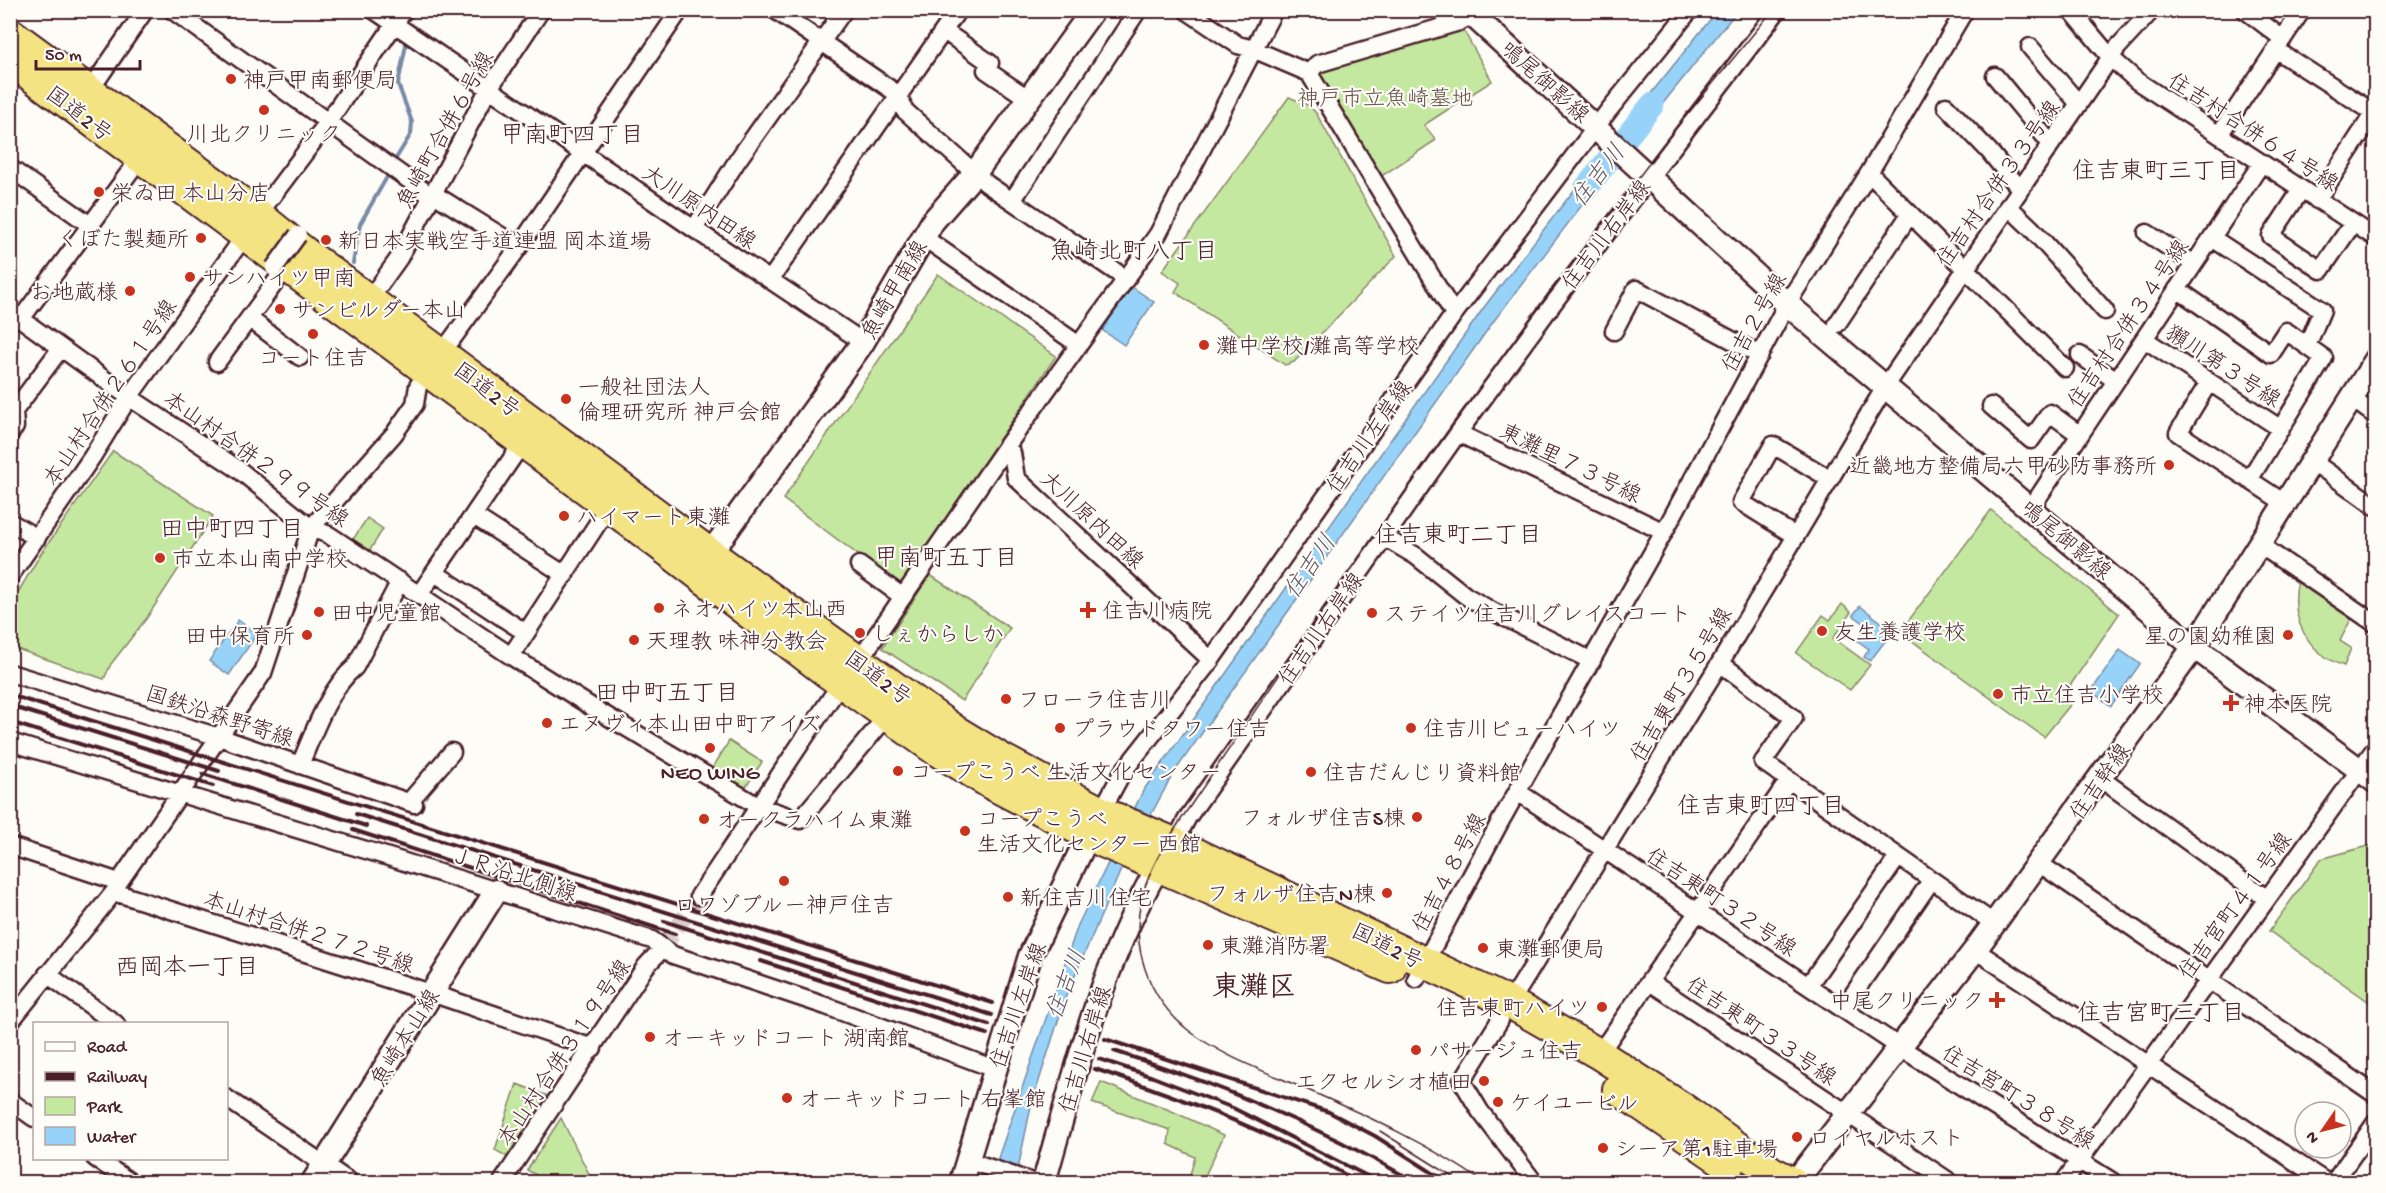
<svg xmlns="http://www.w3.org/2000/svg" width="2386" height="1193" viewBox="0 0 2386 1193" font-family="'Gochi Hand','Klee One',sans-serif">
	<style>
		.green { fill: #c5e8a1; stroke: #888466; stroke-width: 1.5 }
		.water { fill: #97d3f8; stroke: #788ba6; stroke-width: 1.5 }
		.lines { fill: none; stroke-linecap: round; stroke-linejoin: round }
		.stream { stroke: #788ba6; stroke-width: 4 }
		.river { stroke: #97d3f8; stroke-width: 24 }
		.street-tunnel { stroke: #d9d0ce; stroke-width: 16; stroke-dasharray: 16 8; stroke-linecap: butt }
		.street-casing { stroke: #4a1f2b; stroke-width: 21 }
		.secondary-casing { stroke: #4a1f2b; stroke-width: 27 }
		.highway-casing { stroke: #4a1f2b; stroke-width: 34 }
		.street { stroke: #fdfcf7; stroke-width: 16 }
		.secondary { stroke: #fdfcf7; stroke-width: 22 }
		.highway { stroke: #f4e382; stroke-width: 30 }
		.tram { stroke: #4a1f2b; stroke-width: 1.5 }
		.rail { stroke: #4a1f2b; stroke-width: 4 }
		.street-bridge-casing { stroke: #4a1f2b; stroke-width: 21; stroke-linecap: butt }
		.street-bridge { stroke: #fdfcf7; stroke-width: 16 }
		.poi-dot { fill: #c8321e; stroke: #fdfcf7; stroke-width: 2 }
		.labels { text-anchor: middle; stroke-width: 4.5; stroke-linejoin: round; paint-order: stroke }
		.poi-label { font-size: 22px; fill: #4a1f2b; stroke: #fdfcf7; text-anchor: start }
		.street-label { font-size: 22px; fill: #4a1f2b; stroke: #fdfcf7 }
		.park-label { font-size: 22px; fill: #695148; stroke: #fdfcf7 }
		.neighbourhood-label { font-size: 24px; fill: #4a1f2b; stroke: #fdfcf7 }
		.water-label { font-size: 24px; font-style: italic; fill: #615568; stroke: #fdfcf7 }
		.district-label { font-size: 28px; font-weight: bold; fill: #4a1f2b; stroke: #fdfcf7 }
	</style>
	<rect width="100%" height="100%" fill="#fdfcf7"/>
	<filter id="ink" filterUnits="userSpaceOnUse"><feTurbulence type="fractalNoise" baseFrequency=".0167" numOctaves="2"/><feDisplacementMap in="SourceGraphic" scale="12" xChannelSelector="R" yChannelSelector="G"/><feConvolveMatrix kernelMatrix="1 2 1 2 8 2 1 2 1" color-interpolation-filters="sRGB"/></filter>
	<g filter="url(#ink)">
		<path class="green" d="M1461 26 1492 81 1424 125 1436 140 1377 179 1317 75 1321 66Z
			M1289 97 1308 105 1316 113 1396 256 1294 362 1285 365 1175 292 1180 283 1162 271Z
			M938 274 1056 356 900 586 783 499Z
			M113 451 213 516 146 619 111 664 104 679 11 647V604L40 555Z
			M1991 510 2119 614 2063 696 2071 704 2044 737 1900 632Z
			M367 518 383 529 367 555 350 544Z
			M930 575 1010 628 962 701 882 648Z
			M2298 580 2352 617 2340 641 2351 648 2344 666C2307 653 2289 619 2298 580Z
			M1842 604 1851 612 1833 638 1870 665 1850 690 1796 653 1823 615 1830 620Z
			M729 741 762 762 744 790 712 769Z
			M2375 844H2376L2375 1006 2269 931 2321 859Z
			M1101 1082 1174 1112 1224 1135 1202 1182 1189 1178 1195 1157 1168 1144 1170 1130 1092 1103Z
			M517 1084 554 1098 511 1159 495 1150Z
			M561 1118 593 1182H549L527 1170Z"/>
		<path class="water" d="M1717 11H1737L1636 137 1631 130 1624 127Z
			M1601 155 1602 161 1611 167 1493 322 1173 774 1120 872 1066 996 1031 1106 1018 1169 997 1161 1078 925 1143 791 1485 306Z
			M1132 287 1154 302 1124 345 1102 330Z
			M1860 606 1893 631 1870 661 1864 657 1869 649 1858 641 1865 631 1862 629 1865 624 1853 615Z
			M238 620 257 634 229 675 209 661Z
			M2120 650 2140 664 2111 706 2091 691Z"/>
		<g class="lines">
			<path class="stream" d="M395 160 411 134 412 122 398 84 407 40
				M353 263 360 224 387 177"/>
			<path class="river" d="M1586 188 1652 105"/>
			<path class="street-tunnel" d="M663 948 699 896"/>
			<g class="street-casing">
				<path id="street" d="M172 10 427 193H432L519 247
					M374 10 694 229 863 342
					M775 10 899 95 904 110 987 184 1125 278
					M1186 10 1238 45 1253 49 1309 73 1454 314
					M2071 10 2111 58 2137 81 2376 238
					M2245 10 2283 39
					M944 31 990 63 986 70 1029 99
					M2030 47 2079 104
					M2276 50 2376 114
					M1309 73 1317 64 1459 22 1473 15
					M1995 76 2051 144
					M86 96 145 10
					M1946 106 1989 151 2020 189
					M2219 135 2302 10
					M10 168 90 225
					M1869 173 2065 368
					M2301 190 2271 236 2321 270 2353 223
					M2317 200 2374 113
					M1012 201 1138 10
					M2008 206 2032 229 2105 311
					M258 215 328 122 404 10
					M694 229 737 161 844 10
					M2147 233 2194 264
					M923 237 1079 345
					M2212 238 2322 310 2307 346
					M770 280 958 10
					M2177 289 2271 354 2286 331 2324 358 2249 480
					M369 300 399 258 488 90 541 10
					M10 311 129 397 238 469 311 528 329 535 511 656 595 709 758 806 800 820 887 716
					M21 319 140 158
					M250 319 300 357
					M1837 324 1910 214
					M1614 331 1636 289 1760 355
					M2144 339 2281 429
					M2080 355 2116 381
					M217 362 288 265
					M2209 382 2178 433 2286 504
					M2351 398 2376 416
					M1991 406 2031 440 2050 413 2080 435
					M10 433 15 427 14 411 61 348
					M1458 433 1664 532
					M1006 447 1012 453 1016 478 1211 660
					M2312 461 2376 507
					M2031 508 2261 164
					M474 516 565 575
					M10 522 37 538
					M1795 536 1741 502 1773 445 1830 479
					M1384 537 1416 556 1466 596 1494 612 1592 661
					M2260 545 2376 624
					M859 565 903 597
					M435 573 526 633
					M10 576 92 457 129 397 246 234
					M419 595 523 442
					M867 649 1006 447 1158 234 1274 10
					M511 656 609 506
					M1720 663 1794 718 1763 762 1995 924
					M10 673 219 737 414 804
					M10 742 379 854 652 940 673 955 826 1006 995 1069
					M300 765C313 734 329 688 355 667L400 581
					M2100 778 2266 898
					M1518 792 1901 1048 2113 1182
					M409 802 452 752
					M1101 812 1122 773 1211 660 1454 314 1609 110 1690 10
					M1174 843 1188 817 1458 433 1557 298 1778 10
					M10 846 119 882
					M2040 864 2376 1095
					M114 892 431 993 593 1048
					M699 896 833 695
					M1975 950 2326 1182
					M47 974 116 1024
					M1416 979 1500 822 1664 532 1787 304 1869 173 1965 10
					M1650 982 1950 1182
					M1808 986 1898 857
					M1510 1003 1720 663 1885 387 2117 48 2152 10
					M1843 1009 1931 881
					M1500 1020 1462 1081 1480 1111 1534 1182
					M10 1022 114 892 119 882 263 673 311 528 394 434 415 404 418 386 519 247 680 10
					M1599 1054 1789 780
					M226 1098 350 1182
					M10 1101 34 1118
					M95 1158 130 1182
					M967 1160 1032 1182
					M502 1182 646 966 663 948
					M2064 1182 2376 747
					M2334 1182 2376 1122"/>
			</g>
			<g class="secondary-casing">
				<path id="secondary" d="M1467 10 1787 304 2194 647 2376 782
					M702 565 863 342 933 221 975 173 1093 10
					M313 1182 496 891
					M961 1182 1030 956 1095 822
					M1044 1182C1076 1070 1104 954 1166 854
					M1795 1182 1975 950 2194 647 2376 360"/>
			</g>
			<g class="highway-casing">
				<path id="highway" d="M10 33 258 215 304 252 709 553 954 730 1002 759 1101 812 1174 843 1510 1003 1599 1054 1681 1107 1772 1172 1792 1182
					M10 60 609 506 828 673 936 750 993 785 1103 842 1390 968
					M1618 1089 1729 1165"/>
			</g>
			<use href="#street" class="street"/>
			<use href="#secondary" class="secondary"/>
			<use href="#highway" class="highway"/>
			<path class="tram" d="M1380 1131 1461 1182
				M1483 1182C1430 1145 1370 1117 1310 1091 1270 1073 1224 1058 1188 1030 1141 992 1125 929 1150 874 1158 854 1170 837 1182 818L1376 533 1502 357 1673 132 1773 10"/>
			<path class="rail" d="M10 695 993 1003
				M10 706 219 771
				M10 722 213 786
				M203 774 366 826
				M356 814 992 1015
				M353 830 675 934
				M664 921 989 1025
				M761 961 987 1034
				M1105 1039 1329 1112 1375 1136 1447 1182
				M1114 1051C1219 1084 1319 1126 1415 1182
				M1099 1059 1153 1077 1233 1108 1379 1182
				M1095 1069C1183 1098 1278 1134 1358 1182"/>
			<g class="street-bridge-casing">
				<path id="street-bridge" d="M274 268 298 235"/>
			</g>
			<use href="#street-bridge" class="street-bridge"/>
		</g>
	</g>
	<g class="poi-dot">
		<circle cx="231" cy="79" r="6"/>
		<circle cx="264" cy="110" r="6"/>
		<circle cx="99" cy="192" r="6"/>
		<circle cx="201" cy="238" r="6"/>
		<circle cx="326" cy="240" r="6"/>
		<circle cx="190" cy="277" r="6"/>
		<circle cx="130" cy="291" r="6"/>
		<circle cx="280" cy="309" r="6"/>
		<circle cx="313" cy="334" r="6"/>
		<circle cx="1204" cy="345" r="6"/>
		<circle cx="566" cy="399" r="6"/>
		<circle cx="2169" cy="465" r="6"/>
		<circle cx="564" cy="516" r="6"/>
		<circle cx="160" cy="558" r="6"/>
		<circle cx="659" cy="608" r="6"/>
		<path d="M1085 601h6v6h6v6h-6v6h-6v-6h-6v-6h6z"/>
		<circle cx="319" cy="612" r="6"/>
		<circle cx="1372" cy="613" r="6"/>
		<circle cx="1822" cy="631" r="6"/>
		<circle cx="860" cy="633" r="6"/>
		<circle cx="307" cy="635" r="6"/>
		<circle cx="2288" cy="635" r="6"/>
		<circle cx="634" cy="640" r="6"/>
		<circle cx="1998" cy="694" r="6"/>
		<circle cx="1006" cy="699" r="6"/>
		<path d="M2228 694h6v6h6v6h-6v6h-6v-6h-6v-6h6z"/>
		<circle cx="547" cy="723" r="6"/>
		<circle cx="1060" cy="728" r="6"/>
		<circle cx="1411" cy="728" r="6"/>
		<circle cx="710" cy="748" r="6"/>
		<circle cx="898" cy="771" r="6"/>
		<circle cx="1311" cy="772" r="6"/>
		<circle cx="1417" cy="817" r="6"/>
		<circle cx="704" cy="819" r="6"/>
		<circle cx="965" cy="831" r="6"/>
		<circle cx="784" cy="881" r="6"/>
		<circle cx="1387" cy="893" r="6"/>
		<circle cx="1008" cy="897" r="6"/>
		<circle cx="1208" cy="945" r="6"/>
		<circle cx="1483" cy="948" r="6"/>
		<path d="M1994 991h6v6h6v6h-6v6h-6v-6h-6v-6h6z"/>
		<circle cx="1602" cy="1007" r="6"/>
		<circle cx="650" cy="1037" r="6"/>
		<circle cx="1416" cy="1050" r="6"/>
		<circle cx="1484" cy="1081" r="6"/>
		<circle cx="787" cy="1098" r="6"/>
		<circle cx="1498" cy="1102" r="6"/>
		<circle cx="1797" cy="1137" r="6"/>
		<circle cx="1603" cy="1148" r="6"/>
	</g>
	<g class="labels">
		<g class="poi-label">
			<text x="243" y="87">神戸甲南郵便局</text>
			<text x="264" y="141" text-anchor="middle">川北クリニック</text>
			<text x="111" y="200">栄ゐ田 本山分店</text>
			<text x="189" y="246" text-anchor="end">くぼた製麺所</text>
			<text x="338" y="248">新日本実戦空手道連盟 岡本道場</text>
			<text x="202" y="285">サンハイツ甲南</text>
			<text x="118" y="299" text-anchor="end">お地蔵様</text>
			<text x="292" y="317">サンビルダー本山</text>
			<text x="1216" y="353">灘中学校/灘高等学校</text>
			<text x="313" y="365" text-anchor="middle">コート住吉</text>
			<text x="578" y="394">一般社団法人<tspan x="578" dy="25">倫理研究所 神戸会館</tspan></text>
			<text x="2157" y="473" text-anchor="end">近畿地方整備局六甲砂防事務所</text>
			<text x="576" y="524">ハイマート東灘</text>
			<text x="172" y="566">市立本山南中学校</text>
			<text x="671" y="616">ネオハイツ本山西</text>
			<text x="1102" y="618">住吉川病院</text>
			<text x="331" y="620">田中児童館</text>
			<text x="1384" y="621">ステイツ住吉川グレイスコート</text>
			<text x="1834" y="639">友生養護学校</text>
			<text x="872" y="641">しぇからしか</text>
			<text x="295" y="643" text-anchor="end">田中保育所</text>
			<text x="2276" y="643" text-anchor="end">星の園幼稚園</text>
			<text x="646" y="648">天理教 味神分教会</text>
			<text x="2010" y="702">市立住吉小学校</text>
			<text x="1018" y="707">フローラ住吉川</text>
			<text x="2244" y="711">神本医院</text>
			<text x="559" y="731">エヌヴィ本山田中町アイズ</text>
			<text x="1072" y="736">プラウドタワー住吉</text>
			<text x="1423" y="736">住吉川ビューハイツ</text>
			<text x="710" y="779" text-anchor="middle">NEO WING</text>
			<text x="910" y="779">コープこうべ 生活文化センター</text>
			<text x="1323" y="780">住吉だんじり資料館</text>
			<text x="1405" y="825" text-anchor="end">フォルザ住吉S棟</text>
			<text x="977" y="826">コープこうべ<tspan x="977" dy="25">生活文化センター 西館</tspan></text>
			<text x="716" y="827">オークラハイム東灘</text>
			<text x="1375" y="901" text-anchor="end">フォルザ住吉N棟</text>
			<text x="1020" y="905">新住吉川住宅</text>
			<text x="784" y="912" text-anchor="middle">ロワゾブルー神戸住吉</text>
			<text x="1220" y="953">東灘消防署</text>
			<text x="1495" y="956">東灘郵便局</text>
			<text x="1984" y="1008" text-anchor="end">中尾クリニック</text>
			<text x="1590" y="1015" text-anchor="end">住吉東町ハイツ</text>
			<text x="662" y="1045">オーキッドコート 湖南館</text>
			<text x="1428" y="1058">パサージュ住吉</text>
			<text x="1472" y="1089" text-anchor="end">エクセルシオ植田</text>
			<text x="799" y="1106">オーキッドコート 右峯館</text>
			<text x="1510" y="1110">ケイユービル</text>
			<text x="1809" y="1145">ロイヤルホスト</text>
			<text x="1615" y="1156">シーア第1駐車場</text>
		</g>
		<g class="street-label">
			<text transform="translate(1546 81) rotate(42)" y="8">鳴尾御影線</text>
			<text transform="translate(80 113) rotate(37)" y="8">国道2号</text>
			<text transform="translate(444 129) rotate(-61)" y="8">魚崎町合併６号線</text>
			<text transform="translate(2254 131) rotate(33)" y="8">住吉村合併６４号線</text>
			<text transform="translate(1997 183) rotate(-55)" y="8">住吉村合併３３号線</text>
			<text transform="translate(700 206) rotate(34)" y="8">大川原内田線</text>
			<text transform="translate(1605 234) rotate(-53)" y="8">住吉川右岸線</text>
			<text transform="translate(893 289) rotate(-60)" y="8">魚崎甲南線</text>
			<text transform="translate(1753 322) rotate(-61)" y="8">住吉２号線</text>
			<text transform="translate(2127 323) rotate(-56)" y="8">住吉村合併３４号線</text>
			<text transform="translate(2224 365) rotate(33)" y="8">獺川第３号線</text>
			<text transform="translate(488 389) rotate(37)" y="8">国道2号</text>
			<text transform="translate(109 392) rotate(-56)" y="8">本山村合併２６１号線</text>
			<text transform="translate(1368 436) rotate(-55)" y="8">住吉川左岸線</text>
			<text transform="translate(257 458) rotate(35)" y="8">本山村合併２９９号線</text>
			<text transform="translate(1571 462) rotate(26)" y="8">東灘里７３号線</text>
			<text transform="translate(1093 519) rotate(43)" y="8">大川原内田線</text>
			<text transform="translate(2067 539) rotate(40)" y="8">鳴尾御影線</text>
			<text transform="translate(1320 628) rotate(-55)" y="8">住吉川右岸線</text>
			<text transform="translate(879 677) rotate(36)" y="8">国道2号</text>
			<text transform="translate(1680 684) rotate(-59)" y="8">住吉東町３５号線</text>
			<text transform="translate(220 715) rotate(18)" y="8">国鉄沿森野寄線</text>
			<text transform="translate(2099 781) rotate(-55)" y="8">住吉幹線</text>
			<text transform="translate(1448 872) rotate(-62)" y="8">住吉４８号線</text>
			<text transform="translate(514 873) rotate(18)" y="8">ＪＲ沿北側線</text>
			<text transform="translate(1722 901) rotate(34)" y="8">住吉東町３２号線</text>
			<text transform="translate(2234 905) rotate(-54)" y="8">住吉宮町４１号線</text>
			<text transform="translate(309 931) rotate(18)" y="8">本山村合併２７２号線</text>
			<text transform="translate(1388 945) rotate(26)" y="8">国道2号</text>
			<text transform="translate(1017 1005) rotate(-71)" y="8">住吉川左岸線</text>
			<text transform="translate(1762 1030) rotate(34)" y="8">住吉東町３３号線</text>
			<text transform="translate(404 1037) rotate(-58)" y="8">魚崎本山線</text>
			<text transform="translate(1084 1049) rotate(-73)" y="8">住吉川右岸線</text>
			<text transform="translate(563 1052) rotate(-56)" y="8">本山村合併３１９号線</text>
			<text transform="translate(2019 1096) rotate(32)" y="8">住吉宮町３８号線</text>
		</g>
		<g class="park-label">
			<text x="1385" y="105">神戸市立魚崎墓地</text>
		</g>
		<g class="neighbourhood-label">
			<text x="572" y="142">甲南町四丁目</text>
			<text x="2156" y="178">住吉東町三丁目</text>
			<text x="1134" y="258">魚崎北町八丁目</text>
			<text x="232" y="536">田中町四丁目</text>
			<text x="1458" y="542">住吉東町二丁目</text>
			<text x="946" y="565">甲南町五丁目</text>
			<text x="667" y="700">田中町五丁目</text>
			<text x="1761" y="813">住吉東町四丁目</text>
			<text x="187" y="974">西岡本一丁目</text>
			<text x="2161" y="1020">住吉宮町三丁目</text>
		</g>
		<g class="water-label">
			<text transform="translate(1597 175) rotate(-52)" y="8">住吉川</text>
			<text transform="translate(1309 566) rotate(-55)" y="8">住吉川</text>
			<text transform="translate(1065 984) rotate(-69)" y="8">住吉川</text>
		</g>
		<g class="district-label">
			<text x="1254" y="995">東灘区</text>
		</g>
	</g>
	<rect width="2386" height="1193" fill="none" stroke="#fdfcf7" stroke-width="36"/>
	<rect x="18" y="18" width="2350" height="1157" fill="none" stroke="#4a1f2b" stroke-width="2" filter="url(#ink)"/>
	<rect x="33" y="1022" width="195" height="138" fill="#fdfcf7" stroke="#b5a4a5" stroke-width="1.5"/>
	<rect x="45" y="1042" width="30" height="9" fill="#fdfcf7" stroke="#b5a4a5" stroke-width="1.5"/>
	<text x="87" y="1052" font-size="18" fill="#4a1f2b">Road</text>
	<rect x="45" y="1072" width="30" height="9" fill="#4a1f2b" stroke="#b5a4a5" stroke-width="1.5"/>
	<text x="87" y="1082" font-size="18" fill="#4a1f2b">Railway</text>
	<rect x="45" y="1097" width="30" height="18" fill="#c5e8a1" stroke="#b5a4a5" stroke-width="1.5"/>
	<text x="87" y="1112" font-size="18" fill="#4a1f2b">Park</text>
	<rect x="45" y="1127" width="30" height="18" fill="#97d3f8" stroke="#b5a4a5" stroke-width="1.5"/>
	<text x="87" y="1142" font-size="18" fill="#4a1f2b">Water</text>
	<g transform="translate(2323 1130) rotate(235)"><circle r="28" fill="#fdfcf7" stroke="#b5a4a5" stroke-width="1.5"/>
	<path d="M0-4.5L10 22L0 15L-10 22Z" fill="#c8321e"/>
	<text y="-9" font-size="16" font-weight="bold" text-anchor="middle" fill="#4a1f2b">N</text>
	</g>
	<path d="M36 60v9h104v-9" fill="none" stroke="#4a1f2b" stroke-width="3"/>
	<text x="45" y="60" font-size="18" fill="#4a1f2b" stroke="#fdfcf7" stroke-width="4.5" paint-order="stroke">50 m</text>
</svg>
